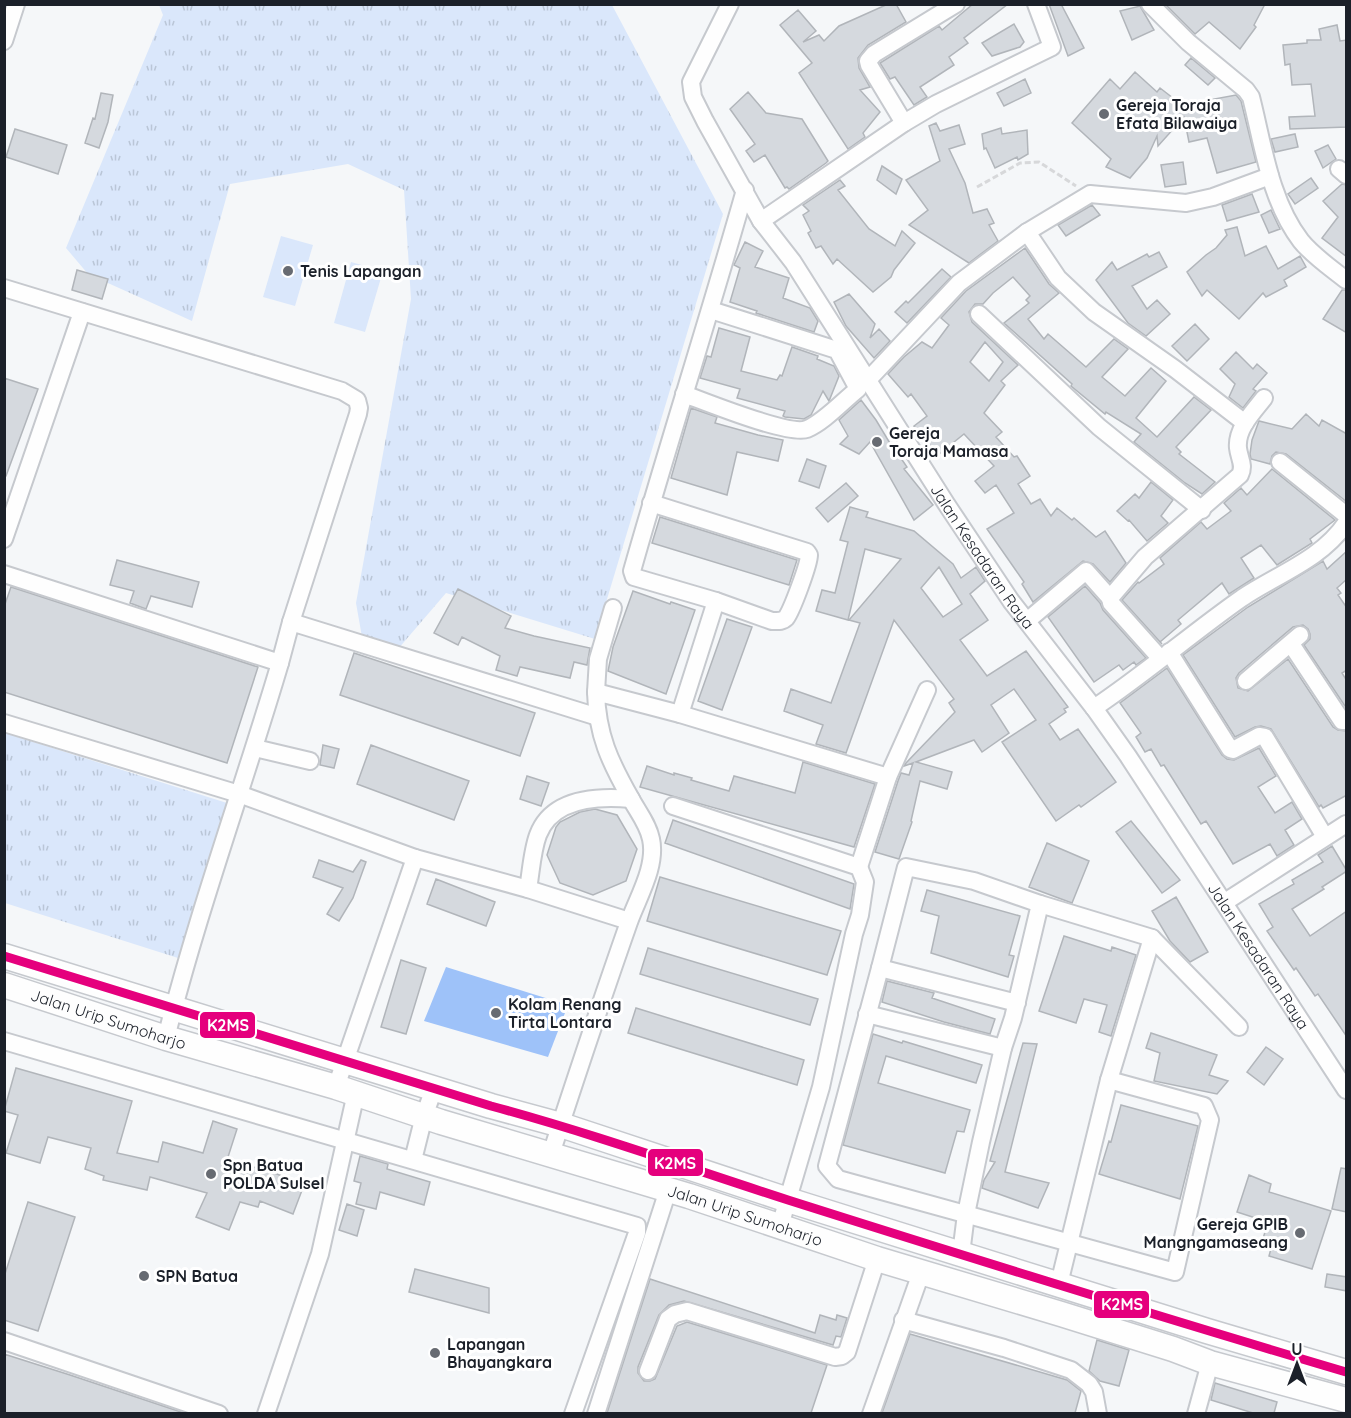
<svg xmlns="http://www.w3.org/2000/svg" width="1351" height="1418" viewBox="0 0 1351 1418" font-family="Quicksand,sans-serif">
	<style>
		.grass { fill: url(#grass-tufts) }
		.garden { fill: #dae7fb }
		.water { fill: #9ec2f9 }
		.building { fill: #d5d9de; stroke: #b1b5ba; stroke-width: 1.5; fill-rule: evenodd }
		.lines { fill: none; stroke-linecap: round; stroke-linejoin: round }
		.minor-casing { stroke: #c6c9ce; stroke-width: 20 }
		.highway-casing { stroke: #c6c9ce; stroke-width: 27 }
		.path { stroke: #d7d8da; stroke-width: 3; stroke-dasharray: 6 3; stroke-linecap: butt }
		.minor { stroke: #fefefe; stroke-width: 16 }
		.highway { stroke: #fefefe; stroke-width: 24 }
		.bus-1-casing { stroke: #fff; stroke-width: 14 }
		.bus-1 { stroke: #e5007d; stroke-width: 9 }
		.poi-dot { fill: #676b72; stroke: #fff; stroke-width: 2 }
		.labels { text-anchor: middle; stroke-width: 6; stroke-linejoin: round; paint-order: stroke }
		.poi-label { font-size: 16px; font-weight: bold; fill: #1b2029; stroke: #fff; text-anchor: start }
		.street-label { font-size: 16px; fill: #1b2029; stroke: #fff }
		.line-badge { stroke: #fff; stroke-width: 2 }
		.badge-label { font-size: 16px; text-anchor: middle; font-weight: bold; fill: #fff }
	</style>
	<defs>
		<pattern id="grass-tufts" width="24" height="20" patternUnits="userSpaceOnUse" patternTransform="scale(1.5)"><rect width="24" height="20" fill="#dae7fb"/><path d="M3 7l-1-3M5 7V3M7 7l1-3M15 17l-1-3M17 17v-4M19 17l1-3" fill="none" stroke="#bac6d7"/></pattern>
	</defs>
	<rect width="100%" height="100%" fill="#f5f7f9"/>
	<path class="grass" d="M159 5H612L723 214 595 639 446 593 398 649 362 637 356 603 411 299 404 190 348 164 230 184 192 321 88 274 66 248 163 15Z
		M5 733 227 803 178 958 5 903Z"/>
	<path class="garden" d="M281 236 313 245 295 306 263 297Z
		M351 262 383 271 365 332 334 323Z"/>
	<path class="water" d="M446 967 568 1005 548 1057 424 1021Z"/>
	<path class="building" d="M888 4H896L906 22 868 45 858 58 859 68 870 87 860 90 880 112 863 133 865 137 848 149 799 73 812 63 780 25 798 10 816 31 803 42 819 35 824 41 839 26Z
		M973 4H1008L964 38 968 43 949 57 954 65 920 87 927 97 914 105 895 77 890 79 880 63 939 26 942 30Z
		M1049 4H1061L1084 48 1068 56Z
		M1165 4H1265L1254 25 1256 27 1240 49 1209 22 1195 34Z
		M1140 6 1154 30 1132 40 1120 11Z
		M1014 24 1024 42 1020 47 992 56 982 43Z
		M1337 25 1340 41 1347 40V127L1290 129 1289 117 1315 116 1311 84 1292 85 1290 64 1285 65 1283 45 1307 43V40H1321L1319 29Z
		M1191 58 1215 78 1208 85 1185 65Z
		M1135 72 1157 92 1160 88 1182 105 1236 95 1241 101 1256 162 1217 173 1207 138 1189 142 1184 117 1158 146 1157 136 1147 158 1130 178 1106 167 1111 159 1072 123 1110 79 1120 89Z
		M1025 79 1031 93 1004 106 997 93Z
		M748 92 766 113 802 119 828 161 826 163 789 189 787 187 785 188 765 155 754 162 746 151 755 144 730 109Z
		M101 93 113 95 108 122 99 148 85 143 93 118 95 119Z
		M936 123 940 131 959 125 965 144 949 149 965 183 973 213 987 209 994 223 989 225 998 241 969 263 909 225 928 210 906 180 940 161 929 126Z
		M1001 128 1002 134 1027 130 1028 154 1018 160 1017 157 995 168 986 148 984 149 982 134Z
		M15 129 67 145 58 174 6 157Z
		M1295 134 1298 147 1275 152 1271 139Z
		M1328 145 1336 159 1323 168 1315 151Z
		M1183 162 1186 184 1165 187 1161 165Z
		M882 166 902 179 896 194 877 180Z
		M1311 178 1318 188 1295 204 1288 194Z
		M840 180 845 186 838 190 869 229 895 246 902 231 915 243 894 270 891 277 873 292 837 259 833 264 821 246 816 248 808 233 811 231 803 215 809 211 803 205Z
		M1342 184 1347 185V257L1322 238 1338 217 1323 201Z
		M1252 194 1259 212 1227 221 1222 205Z
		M1092 205 1100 215 1066 236 1058 225Z
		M1271 210 1280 229 1269 233 1261 215Z
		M1237 227 1245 256 1266 246 1278 269 1300 256 1306 267 1284 280 1287 286 1266 297 1263 293 1239 319 1207 290 1202 296 1187 272 1206 255 1216 248 1227 235 1225 230Z
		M745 242 763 251 755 267 789 278 783 298 810 308 818 321 814 332 756 313 757 311 730 302 740 268 734 265Z
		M1025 248 1049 284 1059 293 1028 319 1044 339 1048 334 1086 367 1114 339 1128 349 1102 377 1125 396 1151 368 1166 381 1136 418 1157 437 1194 397 1211 410 1176 447 1181 452 1179 454 1215 482 1202 494 1185 483 1134 442 1141 434 1106 412 1105 414 1071 386 1072 384 1004 323 1029 303 1026 300 1030 296 1013 277 993 293 983 304H975L969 312 972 322 1018 365 1001 381 1005 385 984 413 1002 432 996 437 1014 457 1017 456 1030 476 1018 484 1031 504 1040 499 1051 516 1057 508 1072 520 1074 518 1096 537 1105 531 1126 563 1110 582 1093 564 1083 561 1033 602 1022 584 1024 582 987 529 1014 513 996 485 985 493 975 481 994 466 964 434 938 455 914 426 927 416 911 394 908 397 888 374 904 357 922 342 932 348 949 325 941 318 966 291ZM985 342 1003 362 989 381 970 362Z
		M1159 252 1167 267 1132 286 1147 309 1157 300 1170 314 1146 336 1128 323 1096 280 1112 262 1117 270 1147 254 1149 257Z
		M942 269 951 277 907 323 895 312 906 301 908 303Z
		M77 270 108 279 102 299 72 290Z
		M1342 290H1347V333L1323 319Z
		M849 294 875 324 870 338 879 329 890 341 874 358 846 326 834 302Z
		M1195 324 1209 339 1187 361 1172 346Z
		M719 328 750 337 741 371 777 380 780 375 782 376 792 347 818 356 817 359 834 366 839 376 829 401 823 391 811 415 804 419 785 417 783 416 785 411 737 398 740 389 700 378 707 356 711 357Z
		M1236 352 1253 369 1257 364 1267 373 1253 389 1256 391 1243 408 1229 397 1235 384 1220 369Z
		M4 378 38 389 6 476H4Z
		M861 400 876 420 897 455 898 454 907 467 904 469 933 505 914 520 870 442 859 454 840 444 848 436 839 420Z
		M691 408 717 417 715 423 758 435 783 440 778 461 737 452 727 495 671 478Z
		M1306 414 1319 426 1322 420 1347 434V502L1286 454 1276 452 1272 456 1270 464 1251 459 1250 454 1252 440 1259 421 1292 429Z
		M807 459 826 466 819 488 799 481Z
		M1272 469 1335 520 1310 539 1312 543 1277 565 1261 545 1241 558 1254 578 1229 594 1222 583 1178 620 1181 624 1160 642 1162 644 1122 600 1138 582 1139 583 1164 564 1160 558 1201 522 1207 529 1231 511 1224 503 1241 488 1247 495Z
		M1151 482 1173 500 1161 516 1168 523 1147 541 1129 520 1128 521 1117 511 1135 494 1139 498Z
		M846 483 858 496 828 522 816 508Z
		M850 507 868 512 866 517 914 531 953 564 961 578 976 567 985 581 970 594 988 620 960 640 987 676 1026 651 1068 707 1064 709 1066 712 1049 724 1060 740 1078 729 1116 782 1081 807 1079 805 1056 821 1002 742 1036 720 1014 689 991 705 1009 733 982 752 974 740 916 762 952 772 947 789 920 781 911 821 912 822 899 859 875 852 898 781 901 773 909 775 913 763 904 766 906 763 955 712 949 703 954 699 894 620 846 753 816 744 823 725 784 711 791 689 831 703 860 623 849 620 901 559 865 549 848 620 816 611 822 590 835 593 848 542 840 540ZM939 567 962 604 943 617 921 588Z
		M660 517 797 560 789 585 652 543Z
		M1347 551V579L1337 588 1341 593 1338 595 1347 608V670L1342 673 1347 681V709L1304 645 1310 639V634L1308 629 1303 625 1293 627 1239 673 1236 678 1238 688 1248 691 1288 659 1333 727 1338 730 1347 731V795L1323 808 1321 805 1319 807 1271 729 1261 726 1255 727 1235 737 1183 655 1248 607 1323 561 1327 569Z
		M117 560 199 582 192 607 151 596 146 609 130 603 134 591 110 585Z
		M1085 586 1100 603 1103 610 1146 658 1136 665 1134 662 1123 670 1119 665 1094 682 1048 617Z
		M11 587 258 667 227 763 4 692V607Z
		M458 589 511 616 505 628 534 636 590 648 587 665 574 662 570 678 520 667 517 676 496 670 500 656 462 637 458 645 434 633Z
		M633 591 670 604 671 602 695 610 666 694 608 671 613 647Z
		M727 619 752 627 722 710 698 701Z
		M354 653 535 713 520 756 340 695Z
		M1167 668 1222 755 1227 759 1234 760 1259 748 1276 776 1258 787 1275 813 1292 802 1302 819 1285 830 1294 845 1277 856 1270 844 1233 864 1206 821 1201 824 1164 765 1161 766 1151 749 1145 752 1136 737 1141 733 1120 703Z
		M323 745 339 749 334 768 320 765Z
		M371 745 469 781 454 820 357 784Z
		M803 762 875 784 854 847 640 787 647 766 674 775V773L692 778 691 780 729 791 734 776 795 793Z
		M527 776 549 783 541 806 520 799Z
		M595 809 617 815 637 849 626 881 593 895 560 883 547 855 556 827 560 822 580 812Z
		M673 820 854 884 850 909 665 843Z
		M1131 821 1180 880 1162 893 1116 832Z
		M1047 843 1089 861 1072 903 1029 887Z
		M1332 846 1347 871 1322 887 1324 889 1292 909 1310 936 1347 911V1037L1318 994 1315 996 1296 968 1294 970 1267 931 1273 927 1259 904 1294 884 1292 880 1323 862 1318 855Z
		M319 860 353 872 361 860 366 862 353 898 339 921 327 914 343 888 313 877Z
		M660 877 841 931 827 975 647 921Z
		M436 879 495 902 486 926 427 904Z
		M927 890 1020 916 1009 955 1014 956 1008 977 931 953 939 916 921 911Z
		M1176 897 1208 952 1190 962 1170 941 1152 911Z
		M1064 936 1111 951 1112 947 1136 955 1111 1036 1099 1032 1107 1005 1084 999 1076 1023 1039 1011Z
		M648 948 818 999 810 1025 640 974Z
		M401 960 426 968 406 1034 381 1027Z
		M887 981 934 993 932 998 995 1019 990 1034 944 1022 882 1002Z
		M636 1008 804 1060 797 1085 628 1033Z
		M1151 1033 1217 1055 1209 1075 1228 1081 1217 1094 1154 1081 1160 1053 1146 1048Z
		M873 1034 902 1043 903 1041 982 1065 976 1083 886 1056 878 1083 970 1110 964 1132 957 1131 945 1173 843 1145Z
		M1023 1043 1037 1044 1005 1172 1049 1183 1038 1208 982 1188 984 1180 995 1162 990 1161Z
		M1266 1047 1283 1059 1264 1085 1247 1072Z
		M16 1068 132 1101 117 1153 158 1162 163 1142 203 1153 213 1121 237 1129 227 1160 272 1172 304 1185 293 1214 260 1201 258 1207 240 1202 229 1230 196 1217 207 1193 150 1177 147 1190 103 1180 104 1176 85 1169 91 1148 48 1137 40 1163 6 1153 18 1115 4 1111Z
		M1121 1105 1198 1126 1180 1199 1099 1174 1109 1141 1111 1142Z
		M360 1156 388 1164 387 1169 430 1182 424 1205 380 1192 376 1209 356 1204 361 1183 354 1181Z
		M1341 1168 1347 1169V1212L1332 1209Z
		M1249 1175 1271 1184 1269 1192 1331 1211 1312 1269 1269 1256 1272 1245 1262 1242 1268 1222 1237 1212Z
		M28 1202 75 1217 38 1331 4 1320V1277Z
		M347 1204 364 1210 357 1236 339 1230Z
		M415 1269 489 1288V1313L409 1292Z
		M1327 1274 1347 1277V1291L1325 1287Z
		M650 1279 815 1333 820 1315 836 1320 837 1315 847 1318 841 1337 836 1336 833 1345 684 1301 669 1305 659 1315 638 1367V1373L644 1381H650L655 1379 677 1326 687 1322 827 1365 811 1413H607Z
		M910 1334 1067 1380 1081 1391 1075 1413H882Z
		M1097 1340 1129 1350 1119 1386 1100 1381 1089 1371Z
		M4 1354 70 1375 184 1413H4Z
		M1215 1383 1277 1402 1274 1413H1253L1211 1400Z"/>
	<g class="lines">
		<g class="minor-casing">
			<g id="minor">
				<path id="s1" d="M730 4 691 82 693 97 705 121 761 221 793 262 947 505 1011 601 1094 708 1128 756 1346 1090"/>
				<path d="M1150 4 1188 42 1246 90 1251 97C1263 144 1270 201 1301 241 1313 256 1331 268 1346 280"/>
				<path d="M4 41 16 4"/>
				<path d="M904 123 869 65 868 61 874 54 956 4"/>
				<path d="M1339 169 1346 175"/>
				<path d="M761 221 904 123 936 104 1052 47 1036 4"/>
				<path d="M1027 232 1058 278 1094 312 1175 369 1245 423"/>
				<path d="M4 288 342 391 357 400 359 408 358 414 291 622"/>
				<path d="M979 314 1099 427 1202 510"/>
				<path d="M867 381 959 283 1027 232 1090 194 1186 203 1213 197 1270 176"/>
				<path d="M684 394C706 402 789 436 807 429 824 422 844 400 858 389L837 350 711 310"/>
				<path d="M1280 462 1346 515"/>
				<path d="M651 503 807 552 809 555C809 564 792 610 786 618 782 622 777 621 772 621L716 601"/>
				<path d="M4 539 82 312"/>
				<path d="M4 574 280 663 291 622 598 717"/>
				<path d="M1027 621 1086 571 1110 598"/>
				<path d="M1291 644 1342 721H1346"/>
				<path d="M1169 652 1230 749 1233 750 1259 736 1265 737 1325 837"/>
				<path d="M1160 658 1111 603 1110 598 1145 557 1240 475C1245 465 1239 458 1238 448 1236 429 1253 412 1264 398"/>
				<path d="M1246 681 1300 635"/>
				<path d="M596 692 598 659 613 608"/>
				<path d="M1094 708C1145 674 1192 633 1242 598 1278 574 1322 559 1346 523"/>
				<path d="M680 714 716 601 634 577 632 571C668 444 709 317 745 190"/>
				<path d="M4 723 239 794 415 858 528 889 629 921"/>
				<path d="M255 748 310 761"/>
				<path d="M673 806 859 867 865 882 860 915 854 934 821 1087 780 1226"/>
				<path d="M859 867 888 777 927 690"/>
				<path d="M528 889C531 872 532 851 538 835 552 798 598 796 631 799"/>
				<path d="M1225 902 1346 824"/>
				<path d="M1040 904 1152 938 1239 1027"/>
				<path d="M880 968 827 1166 838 1179 1175 1272 1210 1120 1204 1106 1109 1080"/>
				<path d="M867 1014 1003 1048"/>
				<path d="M166 1038C198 911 243 788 280 663"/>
				<path d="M4 1041 637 1226V1233L573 1414"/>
				<path d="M336 1087 415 858"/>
				<path d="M551 1154C576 1077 602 999 629 922 638 897 657 866 651 839 648 824 638 812 631 799 610 762 597 735 596 692L680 714 888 777"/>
				<path d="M413 1160 424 1116 434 1089"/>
				<path d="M961 1254 966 1214 981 1142 1003 1048 1013 1018 1040 904 974 881 906 867 880 968 1017 1003"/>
				<path d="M1059 1284 1109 1080 1152 938"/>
				<path d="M903 1320 1004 1348 1071 1370 1089 1384 1094 1392 1098 1414"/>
				<path d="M4 1341 219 1414"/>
				<path d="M648 1371 668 1319 675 1314 687 1311 835 1357 842 1356 847 1352 877 1259"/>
				<path d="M266 1414 320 1254 356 1093"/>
				<path d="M596 1414 668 1190"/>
				<path d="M871 1414 921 1273"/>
				<path d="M1196 1414 1210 1363"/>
			</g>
		</g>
		<g class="highway-casing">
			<g id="highway">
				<path d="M4 956 491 1106 561 1125 788 1200 1207 1331 1346 1372"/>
				<path id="s2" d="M4 985 166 1038 336 1087 441 1122 689 1196 877 1259 1061 1314 1173 1349 1210 1363 1346 1400"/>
			</g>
		</g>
		<path class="path" d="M977 187 1020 163 1039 162 1076 186"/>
		<use href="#minor" class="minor"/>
		<use href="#highway" class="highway"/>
		<g class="bus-1-casing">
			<path id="bus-1" d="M4 956 491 1106C591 1133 689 1168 788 1200 974 1259 1160 1317 1346 1372"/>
		</g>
		<use href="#bus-1" class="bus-1"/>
	</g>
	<g class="poi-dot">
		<circle cx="1104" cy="114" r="6"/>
		<circle cx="288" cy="271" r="6"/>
		<circle cx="877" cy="442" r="6"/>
		<circle cx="496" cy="1013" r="6"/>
		<circle cx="211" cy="1174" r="6"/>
		<circle cx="1300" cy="1233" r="6"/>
		<circle cx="144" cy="1276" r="6"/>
		<circle cx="435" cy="1353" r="6"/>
	</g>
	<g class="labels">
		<g class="poi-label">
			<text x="1116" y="111">Gereja Toraja<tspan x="1116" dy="18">Efata Bilawaiya</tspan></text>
			<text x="300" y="277">Tenis Lapangan</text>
			<text x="889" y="439">Gereja<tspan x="889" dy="18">Toraja Mamasa</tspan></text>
			<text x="508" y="1010">Kolam Renang<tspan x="508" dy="18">Tirta Lontara</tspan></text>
			<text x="223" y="1171">Spn Batua<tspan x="223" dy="18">POLDA Sulsel</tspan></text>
			<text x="1288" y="1230" text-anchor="end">Gereja GPIB<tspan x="1288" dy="18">Mangngamaseang</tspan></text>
			<text x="156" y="1282">SPN Batua</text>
			<text x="447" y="1350">Lapangan<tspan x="447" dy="18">Bhayangkara</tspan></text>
		</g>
		<g class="street-label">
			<text dy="6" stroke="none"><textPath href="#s1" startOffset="646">Jalan Kesadaran Raya</textPath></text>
			<text dy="6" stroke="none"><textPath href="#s1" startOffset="1132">Jalan Kesadaran Raya</textPath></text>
			<text dy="6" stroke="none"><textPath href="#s2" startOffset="110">Jalan Urip Sumoharjo</textPath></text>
			<text dy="6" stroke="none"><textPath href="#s2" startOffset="776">Jalan Urip Sumoharjo</textPath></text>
		</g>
	</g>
	<g class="line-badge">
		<rect x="199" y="1011" width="57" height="28" rx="6" fill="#e5007d"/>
		<rect x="647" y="1148" width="57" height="29" rx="6" fill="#e5007d"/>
		<rect x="1093" y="1290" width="57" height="29" rx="6" fill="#e5007d"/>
	</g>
	<g class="badge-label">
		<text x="228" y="1031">K2MS</text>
		<text x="675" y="1169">K2MS</text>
		<text x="1122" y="1310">K2MS</text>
	</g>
	<rect width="1351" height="1418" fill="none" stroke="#1b2029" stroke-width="12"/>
	<g transform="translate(1297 1364)" stroke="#ffffff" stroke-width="4.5" paint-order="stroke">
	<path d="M0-4.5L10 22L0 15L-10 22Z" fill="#1b2029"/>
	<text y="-9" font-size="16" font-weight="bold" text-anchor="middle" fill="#1b2029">U</text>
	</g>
</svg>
